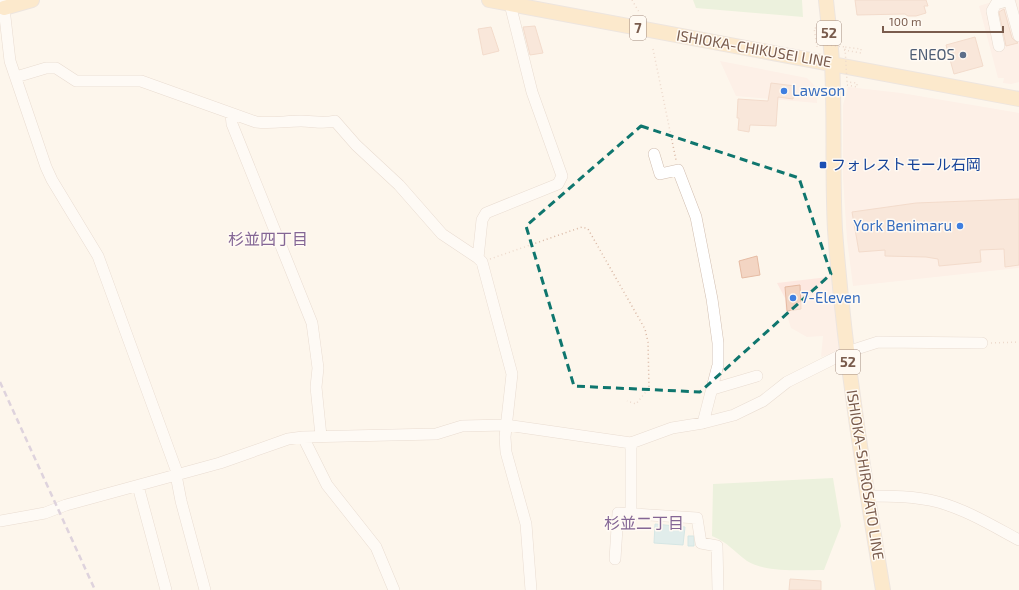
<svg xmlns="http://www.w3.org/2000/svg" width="1019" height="590" viewBox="0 0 1019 590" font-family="'Exo 2','Noto Sans JP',sans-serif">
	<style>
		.commercial { fill: #fde8e0 }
		.green { fill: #d8ecc9 }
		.water { fill: #bfe3e8; stroke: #a5d3da }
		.building { fill: #f3d5c3; stroke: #e6bba3 }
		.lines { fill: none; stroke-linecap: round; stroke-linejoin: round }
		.minor-casing { stroke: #d1beb0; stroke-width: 12 }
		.major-casing { stroke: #dad1cd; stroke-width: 16 }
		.path { stroke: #d9b8a5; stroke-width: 1.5; stroke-dasharray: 1 3; stroke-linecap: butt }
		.minor { stroke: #fff; stroke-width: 11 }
		.major { stroke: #fbd9a5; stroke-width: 14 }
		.rail { stroke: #b9a8c9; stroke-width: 2.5; stroke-dasharray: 6 4; stroke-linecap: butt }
		.path-bridge { stroke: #d9b8a5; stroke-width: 1.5; stroke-dasharray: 1 3; stroke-linecap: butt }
		.marked { fill: none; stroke: #0f766e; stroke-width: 3; stroke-dasharray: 8 5; stroke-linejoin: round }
		.service-dot { fill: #5c6f8a; stroke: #fffaf3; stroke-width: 1.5 }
		.shop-dot { fill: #3f7fe0; stroke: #fffaf3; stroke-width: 1.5 }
		.transit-dot { fill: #1a4fb4; stroke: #fffaf3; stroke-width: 1.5 }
		.labels { text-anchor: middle; stroke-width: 3; stroke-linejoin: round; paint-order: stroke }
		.shield { fill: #fffaf3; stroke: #a28b7f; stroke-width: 1 }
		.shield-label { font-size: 14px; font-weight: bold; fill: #7a5c4d }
		.street-label { font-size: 15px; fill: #7a5c4d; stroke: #fffaf3 }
		.service-label { font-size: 15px; fill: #4e5e75; stroke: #fffaf3; text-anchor: end }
		.shop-label { font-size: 15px; fill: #366cbe; stroke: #fffaf3; text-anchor: start }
		.transit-label { font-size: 15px; fill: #164399; stroke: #fffaf3; text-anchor: start }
		.neighbourhood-label { font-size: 16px; fill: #846695; stroke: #fffaf3 }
	</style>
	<rect width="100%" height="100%" fill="#fdf6ec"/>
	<path class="commercial" d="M998 0H1019V82L1011 84 1003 83 1004 78H998L979 6Z
		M720 61 807 78 816 87 817 103 736 96Z
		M848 87 901 93 1019 113V268L853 286 847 239 843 178V105Z
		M837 276 844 350 821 357 823 336 807 337 791 328 786 312 785 298 777 283Z"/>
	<path class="green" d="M693 0H802L803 17 696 8Z
		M833 478 841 526 824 570C804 570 765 573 747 561 733 551 729 543 712 536L713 484Z"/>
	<path class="water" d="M655 524 685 527 683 545 654 543Z
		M688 536H694V546H688Z"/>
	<path class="building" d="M855 0H926L928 6H924L926 13 916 16H908L905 14 857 15Z
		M1004 9 1012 38 1018 43 1006 46 999 12Z
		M535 26 543 53 530 55 523 27Z
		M491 27 499 51 483 55 478 29Z
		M975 37 983 66 954 74 946 45Z
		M771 83 795 86 793 99 778 97 776 126 750 125 749 132 738 130 739 118H737L738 99 768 101Z
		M1019 199V265L1005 267 1004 249 980 250 981 262 939 266 938 259 926 257 885 256V250L859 252 852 212 916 203Z
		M757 256 760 275 742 278 739 261Z
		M800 285 801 309 787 311 785 287Z
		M790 579 821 581V590H789Z"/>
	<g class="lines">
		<g class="minor-casing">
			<path id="minor" d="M1 0 4 8 10 61 46 167 52 180 98 256 178 475
				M999 46 992 11 996 4 1006 1 1010 3 1019 36
				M16 77 46 68H56L76 81H141L256 122C272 124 285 121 301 121 313 121 323 124 335 121L356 145 399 185 442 234 478 258 482 262 512 374 505 437 506 452 526 524 531 590
				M231 114 232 124 312 323 318 368 316 387 321 436
				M654 154 660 174 678 170 696 217 712 299 718 343V365L703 423
				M478 258 482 220 486 213 558 184 562 176 532 92 510 4
				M713 389 757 376
				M303 437 327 485 376 547 394 590
				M631 443V513
				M176 475 181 501 205 590
				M138 486 166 590
				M867 496C891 496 915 496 938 502 967 510 993 526 1019 540
				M0 521 45 513 66 505 220 463 288 439 303 437 436 434 462 426 506 425 631 443 672 428 703 423 734 415 763 401 787 382 847 352 878 342 982 343
				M615 559 618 513 697 518 701 543 717 546 718 590"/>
		</g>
		<g class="major-casing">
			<path id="major" d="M489 0 1019 99
				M826 0C828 21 831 42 832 63 835 119 832 174 835 230 844 351 863 470 883 590
				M4 8 32 0"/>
		</g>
		<path class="path" d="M632 0 639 12
			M817 47 814 28H817L818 30
			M653 49 676 160
			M844 50 861 53V49L845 47
			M847 85 857 87V83L847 82
			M490 259 582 227 588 229 645 329 648 342 649 388 636 404 627 401
			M991 343 1019 342"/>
		<use href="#minor" class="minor"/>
		<use href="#major" class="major"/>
		<path class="rail" d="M0 382 95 590"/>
		<path class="path-bridge" d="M819 44 845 47 847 82"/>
	</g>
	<path d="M0 0H1019V590H0ZM641 126 799 178 831 274 700 392 574 386 526 226Z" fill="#fdf6ec" fill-opacity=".55" fill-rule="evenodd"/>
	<path class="marked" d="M641 126 799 178 831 274 700 392 574 386 526 226Z"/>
	<circle class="service-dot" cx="963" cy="55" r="4"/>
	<g class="shop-dot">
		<circle cx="784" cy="91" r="4"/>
		<circle cx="960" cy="226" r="4"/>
		<circle cx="793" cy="298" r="4"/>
	</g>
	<rect class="transit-dot" x="819" y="161" width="8" height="8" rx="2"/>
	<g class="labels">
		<g class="shield">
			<rect x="630" y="16" width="16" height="24" rx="3"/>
			<rect x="817" y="21" width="24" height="24" rx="3"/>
			<rect x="836" y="350" width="24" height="24" rx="3"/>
		</g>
		<g class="shield-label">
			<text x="638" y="33">7</text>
			<text x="829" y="38">52</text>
			<text x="848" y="367">52</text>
		</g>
		<g class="street-label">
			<text transform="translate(754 49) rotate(10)" y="5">ISHIOKA-CHIKUSEI LINE</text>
			<text transform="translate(865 475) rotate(81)" y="5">ISHIOKA-SHIROSATO LINE</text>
		</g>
		<g class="service-label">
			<text x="955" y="60">ENEOS</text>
		</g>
		<g class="shop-label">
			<text x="792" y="96">Lawson</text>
			<text x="952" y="231" text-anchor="end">York Benimaru</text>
			<text x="801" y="303">7-Eleven</text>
		</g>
		<g class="transit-label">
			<text x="831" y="170">フォレストモール石岡</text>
		</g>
		<g class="neighbourhood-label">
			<text x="268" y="245">杉並四丁目</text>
			<text x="644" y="529">杉並二丁目</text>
		</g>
	</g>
	<path d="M883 26v6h120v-6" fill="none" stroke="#7a5c4d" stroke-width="2"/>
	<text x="889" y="26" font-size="12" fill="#7a5c4d" stroke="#fffaf3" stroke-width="3" paint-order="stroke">100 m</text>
</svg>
